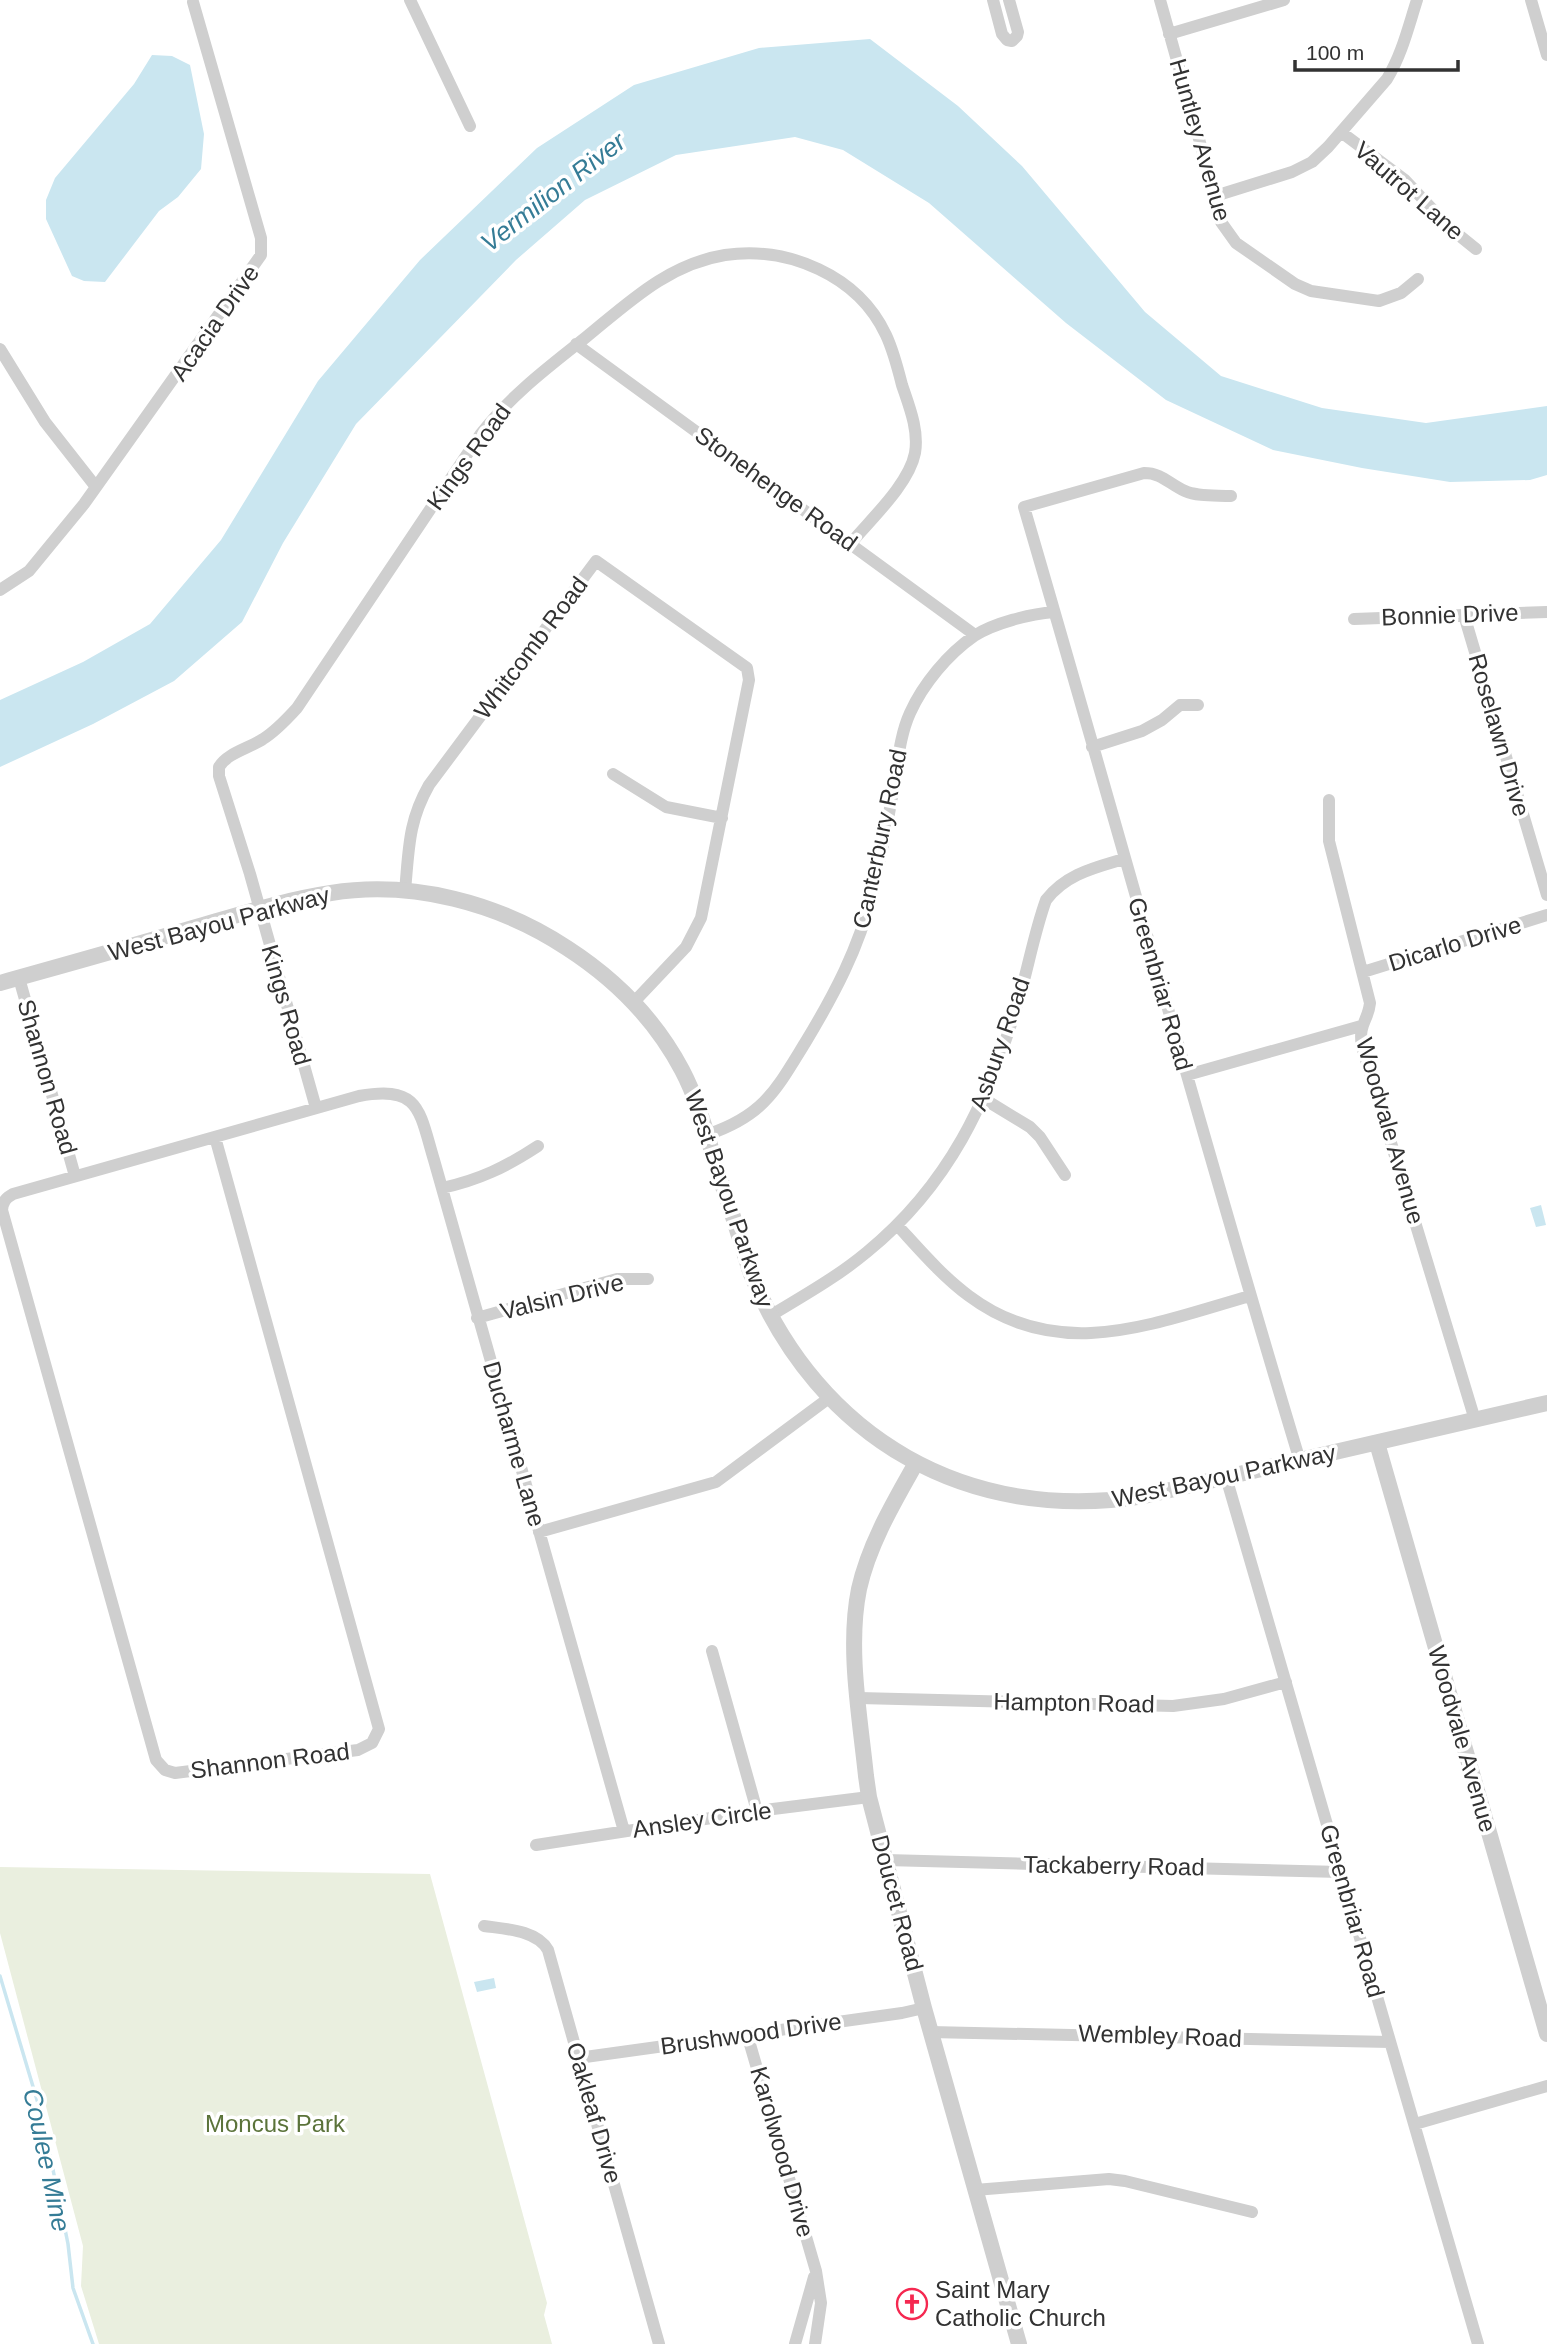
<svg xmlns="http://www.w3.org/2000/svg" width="1547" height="2344" viewBox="0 0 1547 2344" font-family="Helvetica,sans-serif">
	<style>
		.green { fill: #eaefdf }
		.water { fill: #cae6f0 }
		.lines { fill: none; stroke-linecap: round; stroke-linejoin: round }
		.stream { stroke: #cae6f0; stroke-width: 3.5 }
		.minor { stroke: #cfcfcf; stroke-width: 12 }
		.tertiary { stroke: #cfcfcf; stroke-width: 16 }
		.labels { text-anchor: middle; stroke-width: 7; stroke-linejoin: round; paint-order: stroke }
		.street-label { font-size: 24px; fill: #323232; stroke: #fff }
		.park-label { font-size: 24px; fill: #5b733a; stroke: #fff }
		.poi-label { font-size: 24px; fill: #323232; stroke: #fff; text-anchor: start }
		.water-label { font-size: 26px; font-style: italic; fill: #357c96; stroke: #fff }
	</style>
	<rect width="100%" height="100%" fill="#fff"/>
	<path class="green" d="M0 1867 430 1874 547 2303 544 2315 552 2344H99L81 2286 83 2246 0 1933Z"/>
	<path class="water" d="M870 39 958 106 1022 166 1145 312 1221 376 1322 408 1426 423 1547 406V475L1530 480 1450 482 1362 468 1273 450 1166 400 1066 323 929 203 843 150 795 137 676 155 585 200 516 260 356 424 283 543 242 622 174 681 93 724 0 767V700L83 662 150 624 221 540 318 381 420 260 537 148 634 85 759 48Z
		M152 55 172 56 190 65 204 134 201 169 178 197 159 211 105 282 84 281 72 276 46 219V200L55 178 134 84Z
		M1541 1205 1546 1225 1536 1227 1530 1208Z
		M494 1978 496 1988 477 1992 474 1982Z"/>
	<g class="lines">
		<path class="stream" d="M0 1976 43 2120 68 2244 73 2288 93 2344"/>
		<path class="minor" d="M410 0 470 126
			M993 0 1002 34 1007 40 1012 41 1017 36 1018 32 1009 0
			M1160 0 1215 196 1221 222 1236 243 1295 284 1311 291 1379 301 1401 293 1418 279
			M1531 0 1547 55
			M1169 34 1284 0
			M1341 132 1405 180 1450 228 1476 249
			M1215 196 1292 172 1312 162 1328 147 1387 79C1402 54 1408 28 1417 0
			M576 344 975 635
			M0 349 45 422 96 487
			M1231 496C1217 495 1198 497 1185 491 1169 484 1162 473 1144 473L1024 507C1117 824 1204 1144 1300 1461
			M0 590 29 571 84 504 261 255V238L193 2
			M1464 615 1547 895
			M1354 619 1547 612
			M1092 747 1142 731 1162 720 1180 705H1198
			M613 774 666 807 722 818
			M1329 800V841L1370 1003C1368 1022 1358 1023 1362 1047L1475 1420
			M405 891C409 849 408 822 429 785L596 561 747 668 749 680 701 918 686 947 634 1002
			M1363 972 1547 915
			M19 978 75 1176
			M1187 1075 1361 1026
			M984 1099 1030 1127 1040 1137 1065 1175
			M316 1108 250 874 219 776V767C227 753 250 748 263 739 276 731 287 719 297 708L480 435C510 396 547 368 585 338 628 303 668 264 725 255 788 246 858 275 886 335 893 350 898 369 902 385 909 406 919 430 915 453 909 484 871 519 851 543
			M709 1134C764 1115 776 1090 805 1043 834 995 859 948 872 894 881 858 888 821 894 785 898 761 900 735 910 713 923 684 948 654 974 636 994 623 1030 614 1054 612
			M215 1137 379 1729 372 1743 358 1750 175 1773 165 1770 156 1760 2 1210C3 1201 6 1198 13 1194L359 1096C420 1085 419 1110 434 1160L624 1831
			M442 1188C479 1180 506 1167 538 1146
			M897 1225C920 1250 942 1276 969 1296 1060 1364 1154 1323 1250 1296
			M770 1316C803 1296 837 1277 867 1252 949 1185 988 1101 1018 1002 1028 969 1034 933 1046 900 1066 874 1094 868 1124 859
			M477 1318 617 1279H648
			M1226 1477 1478 2344
			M539 1532 716 1482 829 1398
			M712 1651 757 1811
			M859 1698 1173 1706 1224 1699 1286 1682
			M536 1845 757 1811 869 1797
			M886 1860 1341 1872
			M484 1926C505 1929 537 1930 548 1950L659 2344
			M930 2032 1390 2042
			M747 2034 816 2271 821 2303 815 2344
			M578 2058 902 2013 924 2008
			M1415 2124 1547 2086
			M975 2190 1109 2179 1125 2181 1252 2212
			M795 2344 814 2277"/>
		<path class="tertiary" d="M0 983C64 965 129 947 193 928 238 915 284 900 331 893 412 880 499 903 567 948 615 979 655 1019 682 1070 701 1106 709 1145 722 1184 733 1214 741 1244 751 1274 819 1439 968 1524 1144 1496L1547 1403
			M1377 1443 1547 2034
			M916 1463C894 1502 869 1544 859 1589 847 1648 860 1717 866 1776L869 1797 924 2008 1019 2344"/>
	</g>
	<defs>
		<g id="church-ring" transform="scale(1.575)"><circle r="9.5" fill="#fff" stroke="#f52850" stroke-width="1.5"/><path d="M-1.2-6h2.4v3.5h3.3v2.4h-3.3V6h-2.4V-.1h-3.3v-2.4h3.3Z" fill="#f52850"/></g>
	</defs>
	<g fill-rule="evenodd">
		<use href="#church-ring" x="912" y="2304"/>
	</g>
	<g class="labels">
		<g class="street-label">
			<text transform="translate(1200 140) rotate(74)" y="8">Huntley Avenue</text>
			<text transform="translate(1409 191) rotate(41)" y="8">Vautrot Lane</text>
			<text transform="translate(215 323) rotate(-55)" y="8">Acacia Drive</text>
			<text transform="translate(469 457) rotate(-54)" y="8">Kings Road</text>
			<text transform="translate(776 489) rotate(36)" y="8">Stonehenge Road</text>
			<text transform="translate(1450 615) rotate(-2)" y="8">Bonnie Drive</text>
			<text transform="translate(531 648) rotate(-53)" y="8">Whitcomb Road</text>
			<text transform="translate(1499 735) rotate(74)" y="8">Roselawn Drive</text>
			<text transform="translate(880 839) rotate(-78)" y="8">Canterbury Road</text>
			<text transform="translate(219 924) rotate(-15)" y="8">West Bayou Parkway</text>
			<text transform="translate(1455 944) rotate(-17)" y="8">Dicarlo Drive</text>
			<text transform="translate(1160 984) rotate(74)" y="8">Greenbriar Road</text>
			<text transform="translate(286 1005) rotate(74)" y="8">Kings Road</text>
			<text transform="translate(1000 1044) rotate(-71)" y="8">Asbury Road</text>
			<text transform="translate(47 1077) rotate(74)" y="8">Shannon Road</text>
			<text transform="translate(1390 1131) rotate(74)" y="8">Woodvale Avenue</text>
			<text transform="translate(729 1199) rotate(71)" y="8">West Bayou Parkway</text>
			<text transform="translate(562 1297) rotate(-14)" y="8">Valsin Drive</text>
			<text transform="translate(514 1444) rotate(74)" y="8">Ducharme Lane</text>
			<text transform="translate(1224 1476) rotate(-12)" y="8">West Bayou Parkway</text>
			<text transform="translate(1074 1703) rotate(1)" y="8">Hampton Road</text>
			<text transform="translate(1462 1739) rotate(74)" y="8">Woodvale Avenue</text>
			<text transform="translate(270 1761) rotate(-7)" y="8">Shannon Road</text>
			<text transform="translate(702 1820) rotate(-8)" y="8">Ansley Circle</text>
			<text transform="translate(1114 1866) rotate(1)" y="8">Tackaberry Road</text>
			<text transform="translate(897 1903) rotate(75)" y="8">Doucet Road</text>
			<text transform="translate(1352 1911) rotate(74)" y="8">Greenbriar Road</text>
			<text transform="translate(751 2034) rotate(-8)" y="8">Brushwood Drive</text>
			<text transform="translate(1160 2036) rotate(2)" y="8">Wembley Road</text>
			<text transform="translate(594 2113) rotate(74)" y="8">Oakleaf Drive</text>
			<text transform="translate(782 2152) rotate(74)" y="8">Karolwood Drive</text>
		</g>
		<g class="park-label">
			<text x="275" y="2132">Moncus Park</text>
		</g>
		<g class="poi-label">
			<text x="935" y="2298">Saint Mary<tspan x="935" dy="28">Catholic Church</tspan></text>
		</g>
		<g class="water-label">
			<text transform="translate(553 192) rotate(-38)" y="9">Vermilion River</text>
			<text transform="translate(47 2160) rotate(78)" y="9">Coulee Mine</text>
		</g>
	</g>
	<path d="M1295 60v10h163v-10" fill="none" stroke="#323232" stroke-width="3.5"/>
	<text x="1306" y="60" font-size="21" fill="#323232" stroke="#ffffff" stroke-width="5" paint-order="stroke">100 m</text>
</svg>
